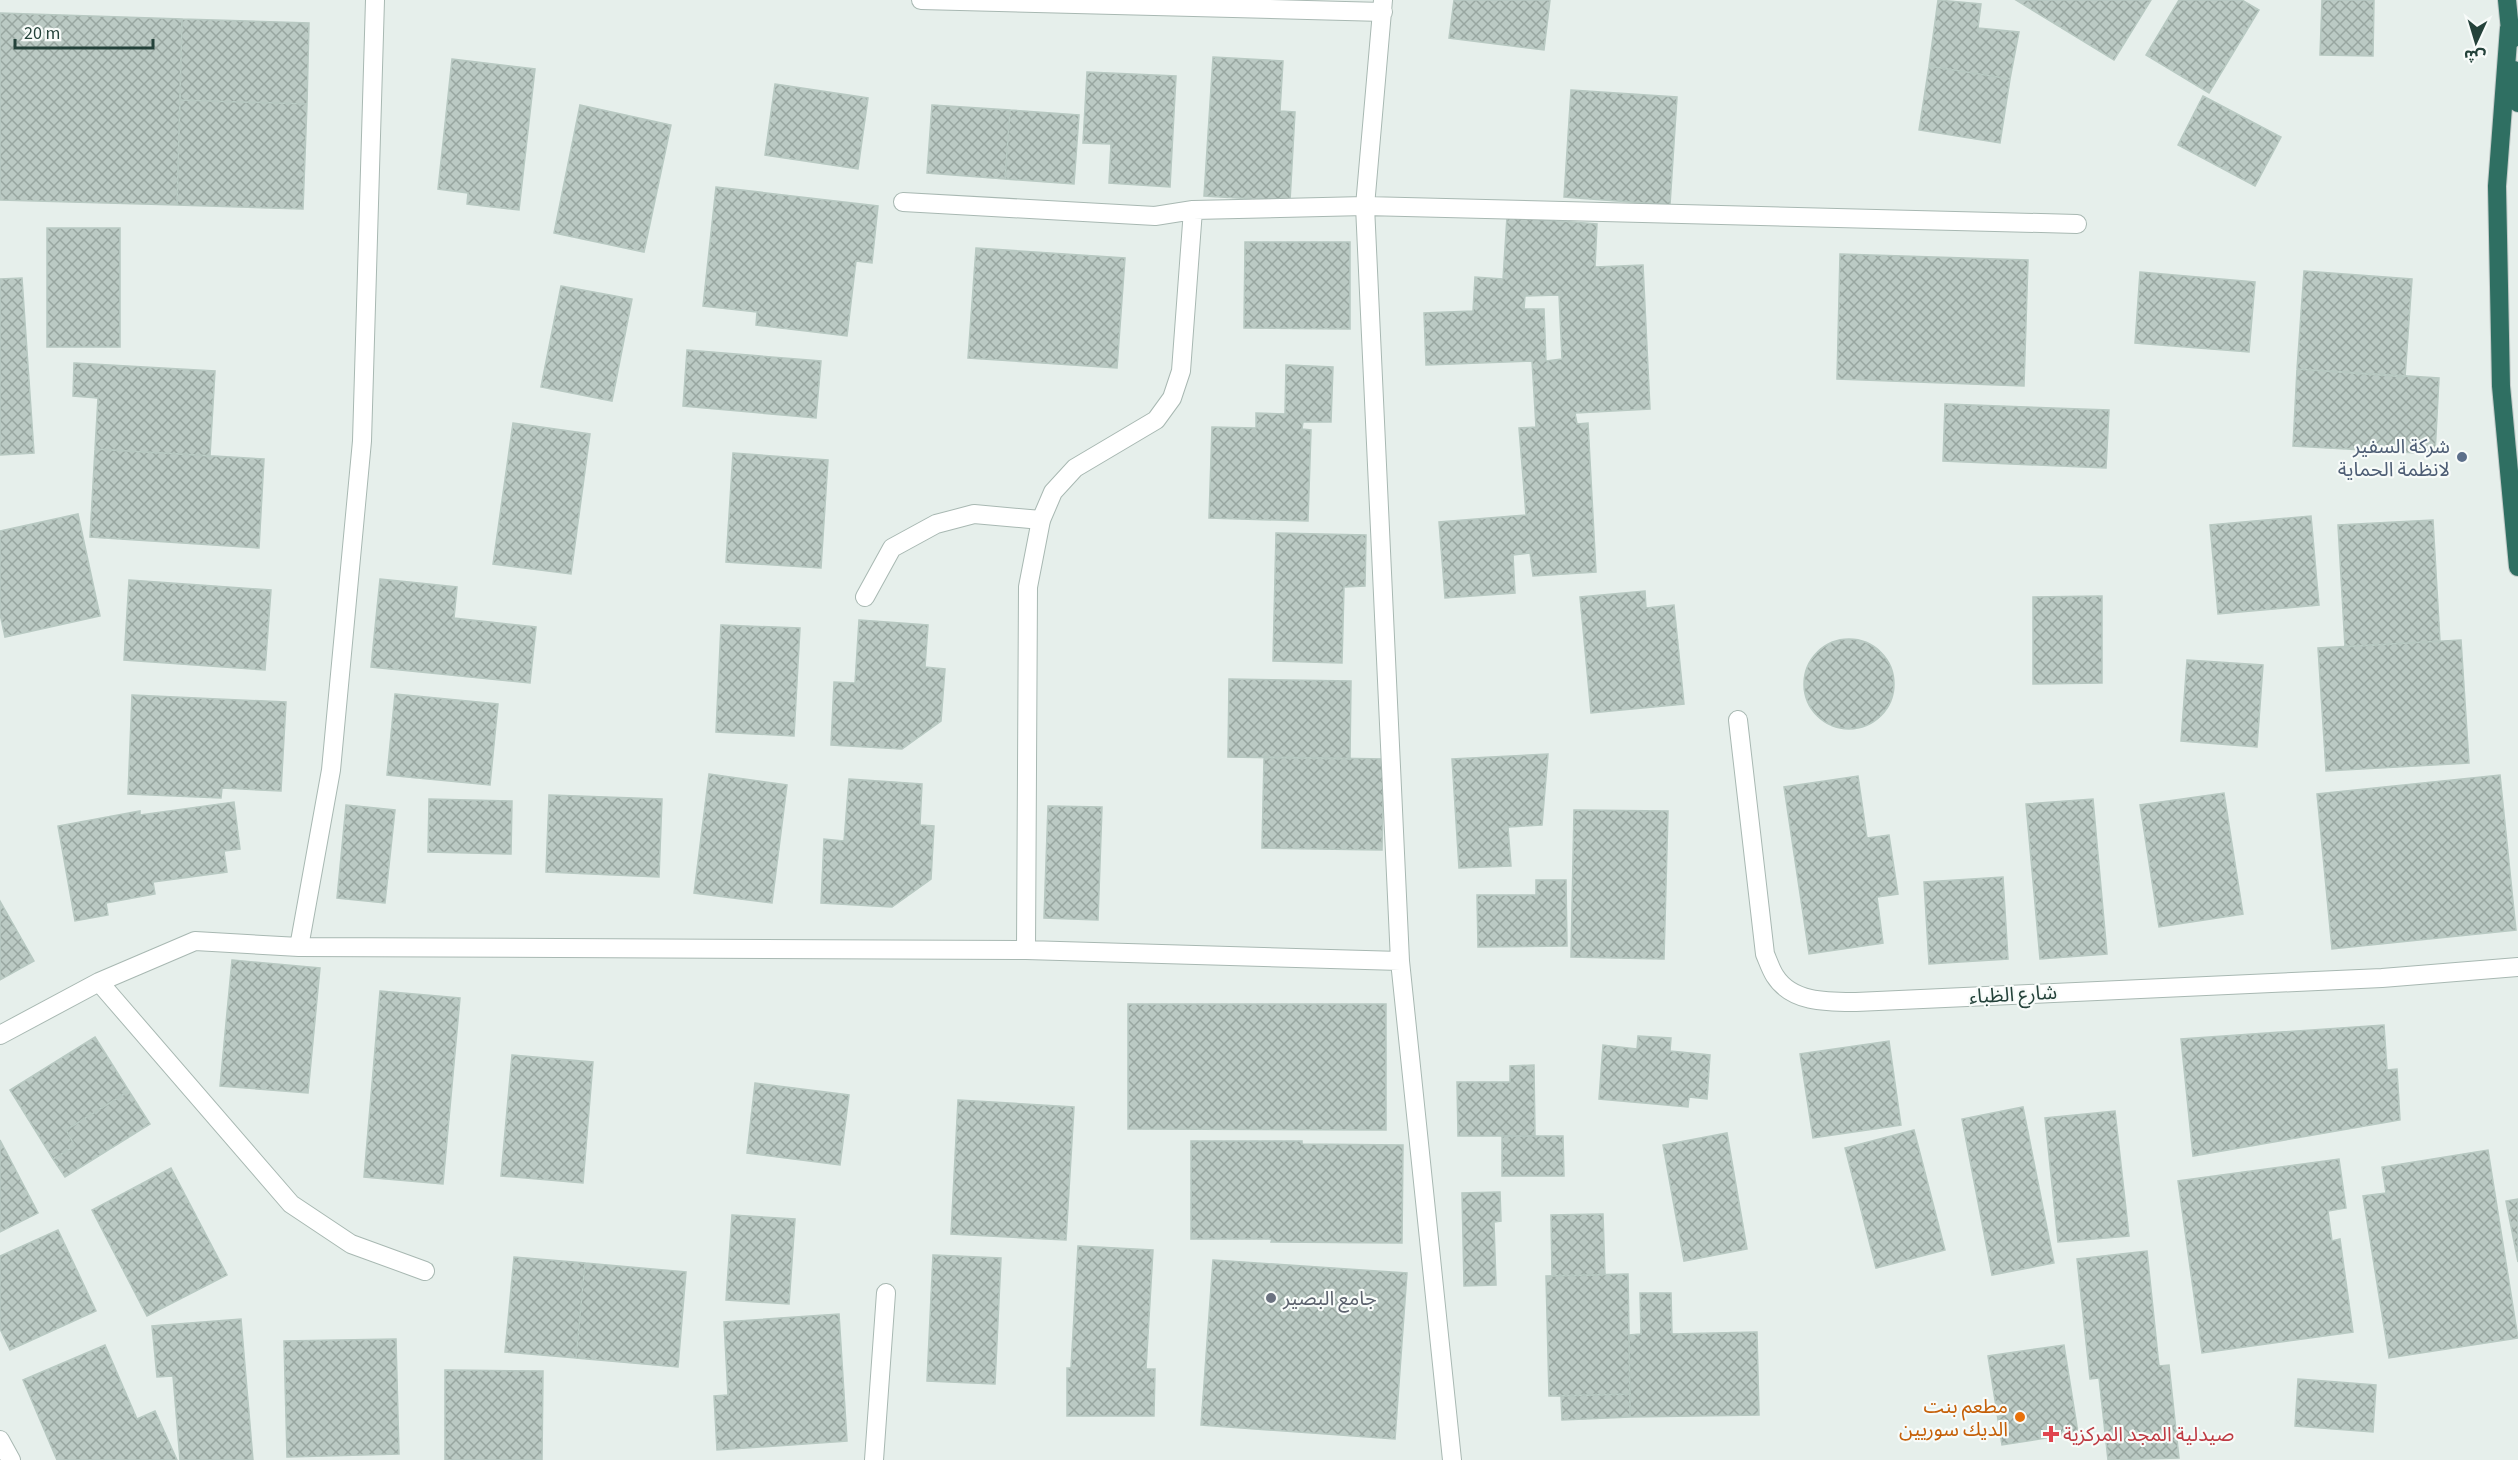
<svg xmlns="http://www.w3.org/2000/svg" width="2518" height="1460" viewBox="0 0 2518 1460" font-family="'Source Sans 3','Noto Sans Arabic',sans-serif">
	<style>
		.building { fill: url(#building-cross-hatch); stroke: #b8c9c2; stroke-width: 1.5; fill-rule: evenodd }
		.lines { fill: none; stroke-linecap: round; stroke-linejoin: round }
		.lane-casing { stroke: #a8b8b2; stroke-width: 20 }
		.street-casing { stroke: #a8b8b2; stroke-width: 20 }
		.highway-casing { stroke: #c2cac8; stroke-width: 20 }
		.lane { stroke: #fff; stroke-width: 18 }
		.street { stroke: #fff; stroke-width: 18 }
		.highway { stroke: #2f6f62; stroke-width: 18 }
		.service-dot { fill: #5c6f8a; stroke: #f7fbf9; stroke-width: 2 }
		.worship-dot { fill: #6b7280; stroke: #f7fbf9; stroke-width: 2 }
		.food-dot { fill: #e8710a; stroke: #f7fbf9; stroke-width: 2 }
		.health-dot { fill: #e0444e; stroke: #f7fbf9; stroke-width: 2 }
		.labels { text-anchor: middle; stroke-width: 4.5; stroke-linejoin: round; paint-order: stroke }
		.service-label { font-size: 20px; fill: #4e5e75; stroke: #f7fbf9; text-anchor: end }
		.street-label { font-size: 20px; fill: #24423a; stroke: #f7fbf9 }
		.worship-label { font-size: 20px; fill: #5b616d; stroke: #f7fbf9; text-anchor: start }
		.food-label { font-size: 20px; fill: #c56008; stroke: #f7fbf9; text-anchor: end }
		.health-label { font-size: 20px; fill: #be3a42; stroke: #f7fbf9; text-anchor: start }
	</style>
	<defs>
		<pattern id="building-cross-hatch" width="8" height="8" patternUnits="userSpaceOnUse" patternTransform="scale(1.5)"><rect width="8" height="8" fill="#bbcac4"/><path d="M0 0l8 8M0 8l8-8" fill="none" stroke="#98a6a0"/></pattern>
	</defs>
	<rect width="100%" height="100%" fill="#e6efeb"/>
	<path class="building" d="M1454 0H1550L1544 50 1449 38Z
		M1938 0 1981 4 1978 28 2019 32 2010 79 1929 66Z
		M2016 0H2151L2114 60Z
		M2179 0H2242L2259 10 2209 93 2146 55Z
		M2322 0H2374L2373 56 2320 55Z
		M0 13 182 19 177 205 0 200Z
		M182 19 309 23 307 104 180 100Z
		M1213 57 1283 61 1280 111 1295 112 1290 201 1204 196Z
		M452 59 535 69 519 210 467 204 468 193 438 189Z
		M1929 66 2010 79 2000 143 1919 130Z
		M1087 72 1176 76 1170 187 1109 183 1111 144 1083 143Z
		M775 84 868 98 858 169 765 155Z
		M1571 90 1677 97 1670 205 1564 197Z
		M2203 96 2281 137 2255 186 2178 145Z
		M180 100 307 104 303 209 177 205Z
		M580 105 671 125 644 252 554 233Z
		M932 105 1010 110 1005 179 927 173Z
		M1010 110 1079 115 1074 184 1005 179Z
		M716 187 878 206 872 263 856 261 847 336 756 325 757 312 703 306Z
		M1507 217 1597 224 1595 267 1643 265 1650 409 1575 413 1577 424 1588 423 1596 572 1533 576 1530 553 1513 555 1515 593 1445 598 1439 522 1526 515 1519 428 1536 427 1532 361 1426 365 1424 313 1473 311 1475 277 1503 279ZM1559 295 1562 359 1546 361 1544 309H1524L1525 296Z
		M47 228H120V347H47Z
		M1245 242H1350V329L1244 328Z
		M976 248 1125 258 1117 368 968 358Z
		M1840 254 2028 260 2024 386 1837 379Z
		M2304 271 2412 279 2405 377 2297 369Z
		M2140 272 2255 282 2249 352 2135 343Z
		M22 278 34 453 0 455V279Z
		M561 286 632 299 612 401 541 387Z
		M687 350 821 361 816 418 683 406Z
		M74 363 215 371 210 456 95 449 98 398 73 396Z
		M1286 365 1333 367 1331 422H1303L1302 429 1311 430 1308 521 1209 518 1212 427 1256 428V413L1285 414Z
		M2297 369 2439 378 2435 454 2293 446Z
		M1945 404 2109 410 2106 468 1943 461Z
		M513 423 590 434 571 574 493 564Z
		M95 449 264 459 259 548 90 537Z
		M733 453 828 460 821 568 726 562Z
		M78 514 100 616 5 637 0 614V531Z
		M2311 516 2319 605 2218 614 2210 525Z
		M2433 520 2440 641 2345 647 2338 525Z
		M1276 533 1366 535 1365 586 1344 587 1342 663 1273 661Z
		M380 579 457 587 454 618 536 627 530 683 371 667Z
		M129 580 271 590 265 670 124 660Z
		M1645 591 1646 608 1674 605 1684 704 1591 713 1580 597Z
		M2102 596V683L2033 684V597Z
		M859 620 928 625 925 667 945 669 941 721 902 749 831 745 834 682 855 683Z
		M721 625 800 628 794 736 716 732Z
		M1804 684a45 45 0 1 1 90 0a45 45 0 1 1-90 0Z
		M2461 640 2469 763 2326 771 2318 648Z
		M2187 660 2263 665 2257 747 2181 741Z
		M1229 679 1351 681 1350 759 1228 757Z
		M395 694 498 704 490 785 387 775Z
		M132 695 286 702 281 791 222 788 221 798 128 794Z
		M1548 754 1542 825 1508 827 1511 866 1459 868 1452 759Z
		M1264 757 1384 759 1382 850 1262 848Z
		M709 774 787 785 772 903 694 893Z
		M2500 775 2516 930 2332 949 2317 794Z
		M1858 776 1867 838 1889 835 1898 894 1877 897 1883 943 1809 954 1784 787Z
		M849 779 922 784 920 825 934 826 931 879 892 907 821 903 824 839 844 841Z
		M2224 793 2243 914 2159 927 2140 805Z
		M549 795 662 799 659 877 546 872Z
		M429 799 512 801 511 854 428 852Z
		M2093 799 2107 954 2040 959 2026 804Z
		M234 802 240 849 224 851 227 872 153 882 155 894 106 903 108 915 75 921 58 826 140 811V815Z
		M346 805 395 810 385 903 337 898Z
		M1048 806 1102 807 1098 920 1044 918Z
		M1574 810 1668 811 1664 959 1571 957Z
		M2003 877 2008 959 1929 964 1924 882Z
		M1536 880H1566L1567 946 1478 947 1477 895H1536Z
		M0 901 34 961 0 980Z
		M232 960 320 968 308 1093 220 1086Z
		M380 991 460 998 443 1184 364 1177Z
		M1128 1004H1386V1130L1128 1129Z
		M2384 1025 2387 1070 2397 1069 2400 1120 2193 1156 2181 1039Z
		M1638 1036 1671 1038 1670 1051 1710 1055 1707 1099 1689 1097 1688 1107 1599 1099 1603 1045 1637 1049Z
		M95 1037 129 1091 66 1130 75 1146 53 1159 10 1090Z
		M1889 1041 1901 1125 1813 1138 1800 1054Z
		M512 1055 593 1062 583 1183 501 1176Z
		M1534 1065 1535 1136H1458L1457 1082H1510V1066Z
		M755 1083 849 1095 840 1165 747 1153Z
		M129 1091 150 1124 65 1177 53 1159 75 1146 66 1130Z
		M958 1100 1074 1107 1066 1240 951 1234Z
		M2023 1107 2054 1263 1992 1275 1962 1119Z
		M2115 1111 2129 1236 2058 1242 2045 1118Z
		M1914 1130 1945 1250 1876 1268 1845 1148Z
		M1727 1133 1747 1249 1684 1261 1663 1145Z
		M1502 1136H1563L1564 1176H1502Z
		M0 1140 38 1213 0 1232Z
		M1191 1141H1302V1144L1403 1145 1402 1243 1271 1242 1272 1239H1191Z
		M2488 1150 2518 1338 2389 1358 2363 1196 2386 1193 2382 1167Z
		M2339 1159 2346 1208 2328 1211 2332 1241 2340 1239 2353 1332 2202 1353 2178 1181Z
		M171 1168 227 1275 147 1316 92 1210Z
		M1500 1192 1501 1221 1494 1222 1496 1285 1464 1286 1462 1193Z
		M2518 1199V1262L2506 1201Z
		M1603 1214 1605 1275 1552 1276 1551 1215Z
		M732 1215 795 1219 789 1304 726 1300Z
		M58 1230 96 1311 10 1350 0 1329V1256Z
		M1078 1246 1153 1250 1146 1369H1155L1154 1416H1067V1368H1071Z
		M2147 1251 2159 1366 2169 1365 2179 1458 2108 1460 2099 1378 2090 1379 2077 1259Z
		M933 1255 1001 1258 995 1384 927 1381Z
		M514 1257 585 1263 576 1358 505 1352Z
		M1213 1260 1407 1273 1395 1439 1201 1425Z
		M585 1263 686 1272 678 1367 576 1358Z
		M1628 1274 1630 1394 1549 1396 1546 1276Z
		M1640 1293H1671L1672 1334 1757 1332 1759 1415 1630 1417 1629 1335 1641 1334Z
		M839 1314 847 1441 717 1450 714 1396 728 1395 724 1322Z
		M241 1319 253 1460H180L173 1376 157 1377 152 1326Z
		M396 1339 399 1454 287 1457 284 1341Z
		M105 1345 137 1419 155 1411 177 1460H57L23 1380Z
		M2064 1345 2078 1433 2002 1445 1988 1356Z
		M445 1370 543 1371 542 1460H445Z
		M2298 1379 2376 1385 2373 1432 2295 1426Z
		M1630 1394V1417L1562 1420 1561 1396Z"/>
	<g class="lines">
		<g class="lane-casing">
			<path id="lane" d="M865 597 892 548 936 524 974 514 1041 520"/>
		</g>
		<g class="street-casing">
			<path id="street" d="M921 0 1383 12
				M1383 0 1365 206 1400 961 1452 1460
				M903 202 1155 216 1193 210 1365 206 2077 224
				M1738 720 1765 954C1768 961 1771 970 1775 976 1792 1003 1828 1002 1856 1002L2382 978 2518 967
				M299 947 1026 950 1400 961
				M1026 950 1028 587 1041 520 1053 492 1075 468 1156 420 1172 398 1181 371 1193 210
				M99 982 291 1204 351 1244 425 1271
				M0 1035 99 982 195 941 299 947 331 770 362 441 375 0
				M0 1440 11 1460
				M874 1460 886 1293"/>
		</g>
		<g class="highway-casing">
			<path id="highway" d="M2507 0 2511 40
				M2509 28 2497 186 2501 386 2518 567
				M2514 70 2518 103"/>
		</g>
		<use href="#lane" class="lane"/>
		<use href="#street" class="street"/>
		<use href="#highway" class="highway"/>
	</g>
	<circle class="service-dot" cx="2462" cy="457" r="6"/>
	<circle class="worship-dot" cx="1271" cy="1298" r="6"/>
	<circle class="food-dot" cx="2020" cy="1417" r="6"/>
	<path class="health-dot" d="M2048 1425h6v6h6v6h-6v6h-6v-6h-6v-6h6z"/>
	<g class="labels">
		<g class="service-label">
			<text x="2450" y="453">شركة السفير<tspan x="2450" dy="23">لانظمة الحماية</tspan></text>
		</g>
		<g class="street-label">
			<text transform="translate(2013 994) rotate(-3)" y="7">شارع الظباء</text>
		</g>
		<g class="worship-label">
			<text x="1283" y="1305">جامع البصير</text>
		</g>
		<g class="food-label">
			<text x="2008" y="1413">مطعم بنت<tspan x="2008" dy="23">الديك سوريين</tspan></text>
		</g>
		<g class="health-label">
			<text x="2063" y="1441">صيدلية المجد المركزية</text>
		</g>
	</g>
	<g transform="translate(2476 42) rotate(184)" stroke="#f7fbf9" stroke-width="4.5" paint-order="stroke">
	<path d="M0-4.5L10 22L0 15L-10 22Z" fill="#24423a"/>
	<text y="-9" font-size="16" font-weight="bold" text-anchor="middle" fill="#24423a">ش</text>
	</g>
	<path d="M15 39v9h138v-9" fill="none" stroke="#24423a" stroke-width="3"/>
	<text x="24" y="39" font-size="18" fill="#24423a" stroke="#f7fbf9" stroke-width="4.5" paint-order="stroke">20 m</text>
</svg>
